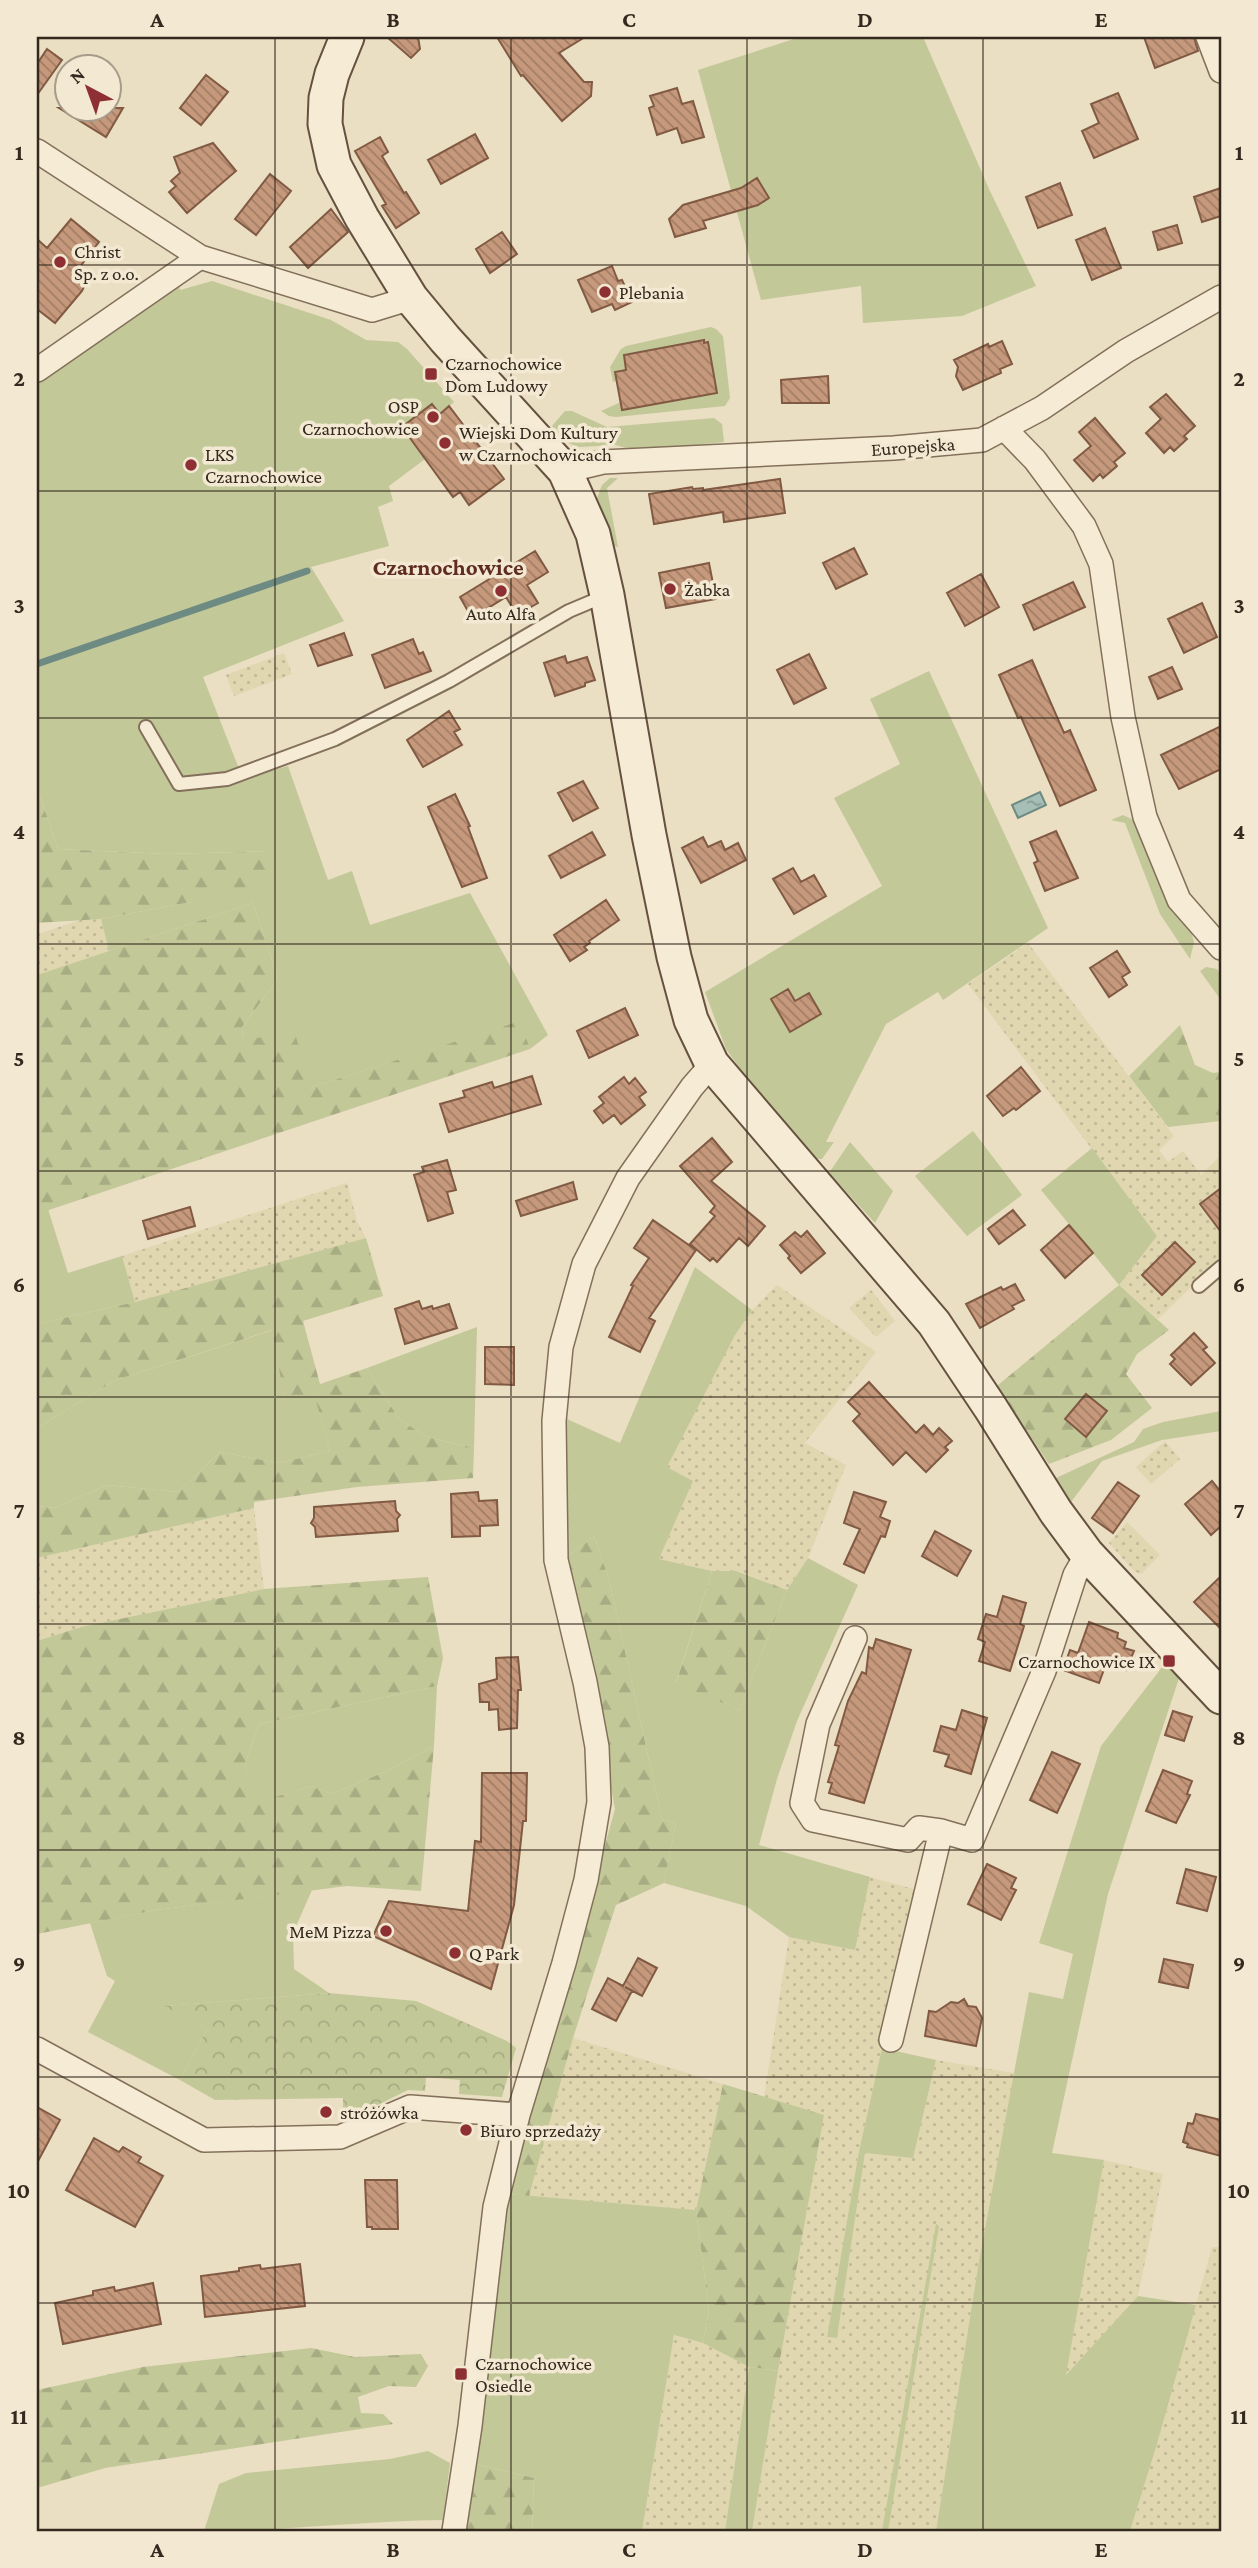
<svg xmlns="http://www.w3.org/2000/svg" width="1258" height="2568" viewBox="0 0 1258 2568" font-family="'Crimson Pro',serif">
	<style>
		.farmland { fill: url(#farmland-dots) }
		.green { fill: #c3c898 }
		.forest { fill: url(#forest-firs) }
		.park { fill: url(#park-crowns) }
		.water { fill: url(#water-ripples); stroke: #6d8b83; stroke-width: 2 }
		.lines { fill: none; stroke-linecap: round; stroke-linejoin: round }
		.stream { stroke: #6d8b83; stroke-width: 7 }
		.building { fill: url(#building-back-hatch); stroke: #815a43; stroke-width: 2 }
		.lane-casing { stroke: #83705b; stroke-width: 16 }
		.street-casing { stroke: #83705b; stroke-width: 26 }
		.secondary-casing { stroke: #65513f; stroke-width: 37 }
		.lane { stroke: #f6ecd6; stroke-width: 12 }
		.street { stroke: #f6ecd6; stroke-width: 23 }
		.secondary { stroke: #f6ecd6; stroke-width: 33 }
		.grid { fill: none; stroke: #34291e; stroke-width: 2; stroke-opacity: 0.55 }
		.poi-dot { fill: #8e3033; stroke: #f3e9d2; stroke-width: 2.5 }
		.labels { text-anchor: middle; stroke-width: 7; stroke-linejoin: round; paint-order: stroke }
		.poi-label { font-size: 19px; fill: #34291e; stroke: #f3e9d2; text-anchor: start }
		.street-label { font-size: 19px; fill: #34291e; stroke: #f3e9d2 }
		.quarter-label { font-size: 23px; font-weight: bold; fill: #5e2c21; stroke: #f3e9d2 }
		.neatline { fill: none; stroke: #34291e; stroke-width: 2.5 }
		.grid-label { font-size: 23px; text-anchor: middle; font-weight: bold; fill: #34291e }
	</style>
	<defs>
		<pattern id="farmland-dots" width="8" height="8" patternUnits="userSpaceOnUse" patternTransform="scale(1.75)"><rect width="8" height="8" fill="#e0d7b1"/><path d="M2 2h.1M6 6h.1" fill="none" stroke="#c1b998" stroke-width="1.8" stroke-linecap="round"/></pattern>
		<pattern id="forest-firs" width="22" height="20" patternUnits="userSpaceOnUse" patternTransform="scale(1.75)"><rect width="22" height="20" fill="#c3c898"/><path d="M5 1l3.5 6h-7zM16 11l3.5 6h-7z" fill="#a8ac83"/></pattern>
		<pattern id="park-crowns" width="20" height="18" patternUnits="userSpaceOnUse" patternTransform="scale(1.75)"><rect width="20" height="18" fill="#c3c898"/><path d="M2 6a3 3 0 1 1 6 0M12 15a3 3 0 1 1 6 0" fill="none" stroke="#a8ac83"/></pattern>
		<pattern id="water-ripples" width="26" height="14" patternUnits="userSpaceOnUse" patternTransform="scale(1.75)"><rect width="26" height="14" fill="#a5beb6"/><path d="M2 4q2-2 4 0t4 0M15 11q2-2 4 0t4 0" fill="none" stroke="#879a93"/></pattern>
		<pattern id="building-back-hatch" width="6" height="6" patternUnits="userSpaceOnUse" patternTransform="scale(1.75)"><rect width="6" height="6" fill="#c6997c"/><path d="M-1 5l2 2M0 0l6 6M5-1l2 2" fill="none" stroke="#a27d65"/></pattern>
	</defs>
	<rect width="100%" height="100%" fill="#eadec3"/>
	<path class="farmland" d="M284 653 292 674 234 696 226 675Z
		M101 919 109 951 37 975V934L81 920Z
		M1028 943 1174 1136 1159 1150 1168 1162 1183 1151 1201 1175 1221 1155V1258L1158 1319 1119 1285 1157 1236 968 984Z
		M347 1183 357 1221 366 1238 135 1302 122 1256Z
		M777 1285 876 1352 805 1443 846 1465 808 1558 787 1590 737 1571H712L659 1559 693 1481 667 1467 731 1338 752 1310Z
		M871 1290 895 1321 876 1337 849 1308Z
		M1165 1441 1180 1459 1151 1484 1136 1467Z
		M254 1508 264 1589 81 1627 37 1641V1558Z
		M1127 1522 1160 1555 1141 1574 1134 1571 1109 1543Z
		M870 1877 917 1890 859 2151 827 2337 837 2338 865 2153 913 2157 936 2060 1014 2073 979 2261 936 2531H752L778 2371 823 2115 764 2097 789 1937 855 1950Z
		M573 2038 723 2084 696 2210 529 2196Z
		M1104 2160 1163 2174 1138 2296 1065 2376Z
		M1212 2247H1221V2531H1130L1157 2444Z
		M674 2335 703 2343 749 2367 725 2531H642Z"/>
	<path class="green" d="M800 37H923L989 189 1036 286 962 316 863 323 861 286 761 300 698 70Z
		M178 281 180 290 212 281 331 320 366 340 398 342 407 349 454 402 440 414 432 404 402 427 425 459 389 486 393 501 378 507 389 546 311 567 344 621 203 677 243 779 288 766 328 880 352 871 370 925 470 893 548 1035 530 1049 519 1022 312 1087 243 1039 242 1027 278 979 253 903 109 951 101 919 191 902 270 851 167 854 58 849 37 787V376Z
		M711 327 716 329 723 336 730 398 725 406 616 417 609 416 601 411 621 402 623 410 717 393 708 342 704 343 703 340 624 355 626 370 615 372 617 381 613 382 610 367 621 349 626 346Z
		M565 411H572L607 427 714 418 722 424 724 442 637 451 615 445 578 447 566 442 552 426Z
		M610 478H618L607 488 618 547 614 546 597 498 602 485Z
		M929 671 1048 928 943 1000 938 992 886 1024 826 1142H834L822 1159H817L753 1087 726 1049 705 992 882 886 834 798 900 764 870 699Z
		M1123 815 1136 821 1191 931 1194 942 1190 959 1160 914 1125 823 1111 820Z
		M1206 967 1217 969 1221 976V1000L1200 971Z
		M973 1131 1022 1195 967 1236 915 1176Z
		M850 1142 893 1191 875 1223 829 1173Z
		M1092 1148 1157 1236 1119 1285 1041 1190Z
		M48 1209 68 1273 122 1256 135 1302 37 1324V1214Z
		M695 1267 752 1310 735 1335 667 1467 693 1481 659 1559 712 1571 676 1682 739 1710 787 1590 808 1558 858 1585 797 1721 777 1779 759 1845 870 1877 855 1950 789 1937 746 1906 664 1883 676 1823 662 1819 609 1579 594 1536 568 1556 562 1526 567 1419 620 1443Z
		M477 1327 474 1448 427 1437 399 1419 367 1368Z
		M273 1330 285 1401 314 1393 330 1451 279 1463 220 1452 178 1492 107 1485 54 1508 37 1506V1428L116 1380Z
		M1221 1411V1431L1162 1440 1102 1461 1071 1502 1056 1478 1134 1442 1143 1429 1163 1422Z
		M1170 1657 1182 1669 1108 1894 1052 2153 1104 2160 1066 2375 1138 2296 1196 2305 1157 2444 1130 2531H936L979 2261 1029 1992 1063 1999 1073 1954 1039 1943 1101 1746Z
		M437 1686 434 1746 387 1771 332 1794 311 1786 251 1805 245 1764 259 1724Z
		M312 1890 293 1933 294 1969 329 1993 166 2006 207 2029 180 2080 88 2032 115 1981 107 1976 90 1923 156 1910Z
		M882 2048 936 2060 913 2158 865 2153 837 2338 827 2337 859 2151Z
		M509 2194 696 2210 709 2310 703 2343 674 2335 642 2531H532L534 2478 472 2463Z
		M936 2224 939 2226 888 2531H882Z
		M749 2367 778 2371 752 2531H725Z
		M428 2451 450 2463 443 2520C363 2521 284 2531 204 2531L219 2484 246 2473 390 2459Z"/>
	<path class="forest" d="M37 787 58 849 167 854 271 851V880L191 902 101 919 37 923Z
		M253 903 278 979 242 1027 243 1039 295 1034 312 1087 520 1021 530 1049 37 1214V975Z
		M1180 1025 1195 1065 1213 1073 1221 1072V1121L1168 1127 1129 1076Z
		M366 1238 383 1296 303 1321 320 1384 367 1368 399 1419 427 1437 474 1448 473 1478 357 1487 254 1502V1508L37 1558V1506L54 1508 107 1485 178 1492 220 1452 279 1463 330 1451 314 1394 285 1402 272 1330 116 1380 37 1428V1324L135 1302Z
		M1119 1285 1169 1330 1137 1354 1126 1374 1152 1408 1111 1440 1049 1464 997 1386Z
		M594 1536 609 1579 662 1819 676 1823 664 1883 616 1905 573 2038 529 2196 509 2194 615 1809 568 1556Z
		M712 1571H736L787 1590 739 1710 676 1683Z
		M428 1577 443 1658 437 1686 259 1724 245 1764 252 1804 311 1786 332 1794 387 1771 434 1746 421 1891 347 1886 156 1910 37 1934V1641L81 1627 264 1589Z
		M723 2084 824 2115 778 2371 749 2367 703 2343 709 2310 696 2210Z
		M311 2348 355 2357 421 2354 428 2366 416 2387 389 2386 358 2397 361 2413 383 2414 393 2424 105 2468 37 2488V2390L143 2367Z
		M472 2463 534 2478 532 2531H465Z"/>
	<path class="park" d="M329 1993 416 2001 507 2041 516 2048 502 2097 459 2094 460 2080 426 2077 425 2091 408 2090 343 2122V2098L215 2100 180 2080 207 2029 164 2006Z"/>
	<path class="water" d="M1040 792 1046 805 1018 818 1012 805Z"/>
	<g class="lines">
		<path class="stream" d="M37 664 307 571"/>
	</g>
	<path class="building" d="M387 37H418L420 49 411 58Z
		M497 37H585L559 53 584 82H592L591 96 562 121 523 75 521 76Z
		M1144 37H1194L1198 51 1155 68Z
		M47 49 62 60 37 95V64Z
		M206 75 228 92 201 125 180 108Z
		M677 88 682 104 693 101 704 137 682 143 677 128 657 135 649 108 654 106 650 96Z
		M1118 93 1138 139 1094 158 1082 131 1099 123 1091 104Z
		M59 108H123L106 137Z
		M475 134 488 158 441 184 428 160Z
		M380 137 388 152 382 156 404 193 406 192 419 213 396 228 382 206 386 204 355 151Z
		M213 143 236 171 187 213 169 192 176 186 171 181 180 173 174 157Z
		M270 174 291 191 256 235 235 219Z
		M757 178 769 198 758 205 703 221 706 228 675 237 669 219 683 205 741 188Z
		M1060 183 1072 215 1038 228 1026 197Z
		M1221 188V216L1202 222 1194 197Z
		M331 209 348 232 308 268 290 247Z
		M71 219 99 242 76 272 87 280 82 291 55 323 37 309V239L47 248Z
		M1177 225 1182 243 1158 250 1153 232Z
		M1105 228 1121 268 1092 280 1076 240Z
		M502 232 517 254 490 273 476 249Z
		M612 266 618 281 622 280 632 302 615 310 612 304 592 312 578 280Z
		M704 340V343L708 342 717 393 622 410 615 372 626 370 624 355Z
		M1002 341 1012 364 1000 369 1001 373 963 390 956 376 958 367 954 360 988 344 989 347Z
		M828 376 829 403H782L781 380Z
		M1166 394 1195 426 1184 436 1187 439 1174 451 1170 447 1164 453 1146 433 1161 419 1150 407Z
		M432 404 440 414 449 406 504 479 469 505 460 492 453 497 402 427Z
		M1095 418 1125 453 1114 462 1117 466 1103 478 1100 474 1093 481 1074 460 1091 446 1079 432Z
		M780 479 785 513 724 522 723 512 654 524 649 494 692 487 693 489 703 488V490Z
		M854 548 867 574 836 589 823 563Z
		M535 551 548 572 527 585 538 603 517 615 506 597 472 618 460 597Z
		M709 563 716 599 666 608 659 573Z
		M981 574 999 607 965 626 947 593Z
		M1073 582 1085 607 1034 630 1023 605Z
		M1202 603 1217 637 1184 653 1168 619Z
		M344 633 352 655 318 666 310 645Z
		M413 639 419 654 423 652 431 671 385 688 372 655Z
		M809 654 826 688 794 704 777 670Z
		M565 656 567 663 587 657 595 680 585 683V686L555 696 544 663Z
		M1032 660 1064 733 1070 730 1096 790 1060 806 1021 717 1018 718 999 675Z
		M1172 667 1182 689 1158 699 1149 677Z
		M449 711 460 729 454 732 462 745 423 767 407 740Z
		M1221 726V769L1179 789 1161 755Z
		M583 781 598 808 573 821 558 793Z
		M455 794 470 826 468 827 487 878 462 887 428 807Z
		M1056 831 1078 878 1045 891 1034 863 1038 861 1030 842Z
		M592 832 605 855 561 878 549 856Z
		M703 837 708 847 721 841 725 850 738 843 746 860 701 883 682 848Z
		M793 868 801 882 814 875 826 896 794 914 773 879Z
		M606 900 619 920 589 941 590 943 584 947 587 950 570 961 554 935Z
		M1117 951 1130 972 1122 977 1127 985 1109 997 1090 968Z
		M788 989 795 1001 809 993 821 1014 790 1032 771 999Z
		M625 1008 638 1035 589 1058 577 1031Z
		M1021 1067 1040 1091 1016 1110 1014 1108 1003 1116 987 1096Z
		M532 1076 541 1104 449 1132 440 1104 465 1097 463 1091 492 1082 494 1088Z
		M624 1077 629 1084 635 1078 646 1092 639 1097 645 1105 621 1124 614 1115 603 1123 594 1111 604 1103 599 1097Z
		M712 1138 732 1162 711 1181 765 1226 748 1246 739 1238 717 1262 713 1258 710 1261 690 1244 715 1216 710 1212 715 1206 680 1166Z
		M447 1160 456 1190 447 1192 453 1213 428 1221 414 1175 424 1172 422 1167Z
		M573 1182 577 1199 521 1216 516 1201Z
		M1221 1188V1232L1200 1204Z
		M190 1207 195 1226 148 1239 143 1221Z
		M1013 1210 1025 1225 999 1244 988 1229Z
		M653 1220 696 1250 649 1318 655 1321 640 1352 609 1337 633 1286 631 1285 649 1258 634 1248Z
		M1069 1225 1093 1253 1065 1278 1041 1250Z
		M807 1231 825 1253 801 1273 788 1258 790 1256 780 1245 795 1232 801 1237Z
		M1175 1242 1195 1262 1162 1295 1142 1275Z
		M1015 1284 1024 1300 1012 1306 1014 1309 980 1328 966 1304 1001 1287 1003 1290Z
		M419 1301 422 1309 432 1306 433 1309 449 1304 457 1328 405 1344 395 1309Z
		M1194 1333 1207 1347 1203 1350 1215 1363 1191 1385 1170 1364 1175 1359 1171 1355Z
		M485 1347H514V1385L485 1384Z
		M869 1382 916 1433 924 1425 933 1435 939 1428 952 1441 945 1447 948 1450 926 1472 906 1452 893 1465 853 1421 860 1414 848 1402Z
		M1086 1394 1107 1411 1086 1437 1065 1419Z
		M1212 1481 1221 1492V1526L1211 1535 1185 1504Z
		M1118 1482 1139 1496 1113 1533 1092 1518Z
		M478 1492 479 1501 497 1500 498 1525 480 1526V1536L452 1537 451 1494Z
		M854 1492 886 1502 880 1517 890 1521 885 1537 881 1536 864 1573 844 1564 860 1529 844 1523Z
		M395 1501 396 1511 400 1515 397 1519 398 1531 316 1537 315 1527 311 1523 314 1518V1507Z
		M935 1531 971 1551 957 1576 922 1556Z
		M1221 1576V1629L1194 1602Z
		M1003 1596 1026 1603 1020 1624 1024 1626 1010 1671 979 1661 985 1642 978 1639 986 1614 997 1617Z
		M1089 1622 1118 1633 1117 1638 1126 1642 1124 1648 1134 1651 1126 1670 1106 1664 1099 1683 1063 1670 1070 1650 1078 1653Z
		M876 1639 911 1650 864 1803 829 1793 832 1783 828 1782 839 1746 835 1745 848 1701 862 1672 866 1674 869 1647 873 1649Z
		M518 1657 521 1690H518L517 1728 499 1730 498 1709 489 1710V1702H480L479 1684 497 1679 496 1658Z
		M962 1710 987 1718 971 1774 945 1766 949 1755 934 1751 941 1726 956 1730Z
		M1173 1711 1192 1717 1184 1741 1165 1735Z
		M1052 1752 1080 1764 1057 1813 1030 1800Z
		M1163 1770 1192 1781 1187 1794 1190 1795 1176 1823 1146 1811Z
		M482 1773H527L526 1821H523L514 1905 491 1989 373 1936 389 1901 468 1911 475 1841 481 1842Z
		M987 1864 1016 1878 1011 1888 1016 1890 1001 1920 968 1904Z
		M1186 1869 1216 1877 1207 1911 1177 1903Z
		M638 1958 657 1968 642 1996 625 1987 632 1991 616 2021 592 2009 608 1978 623 1986Z
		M1164 1959 1193 1965 1188 1988 1159 1982Z
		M964 1999 968 2006 976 2007 982 2018 976 2046 925 2036 929 2011 936 2012 951 2002 958 2003Z
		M37 2107 60 2120 37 2163Z
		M1196 2114 1221 2120V2156L1187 2147 1188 2144 1183 2142 1188 2123 1193 2124Z
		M94 2138 119 2152 123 2147 141 2157 138 2162 163 2176 135 2227 66 2190Z
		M365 2180H397L398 2229H372V2227H367Z
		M300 2264 305 2306 205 2317 201 2276 239 2271V2268L260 2265 261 2269Z
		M153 2283 161 2324 63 2344 55 2303 93 2295V2291L114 2287 115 2291Z"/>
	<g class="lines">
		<g class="lane-casing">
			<path id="lane" d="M146 727 179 784 227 779 335 739 449 681 569 611 607 595
				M1199 1286 1221 1267"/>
		</g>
		<g class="street-casing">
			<path id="street" d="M1208 37 1221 71
				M37 151 200 257 372 310 411 298
				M37 370 200 257
				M1004 428 1035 460 1084 526 1101 564 1123 717 1145 817 1179 900 1221 948
				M565 471 603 462 894 448 982 440 1042 408 1126 351 1221 297
				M855 1638 818 1724 802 1803 813 1820 908 1840 919 1828 941 1831
				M891 2040 941 1831 972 1840 1044 1671 1075 1575 1087 1554
				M37 2049 204 2140 340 2137 410 2107 518 2115
				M454 2531 470 2426 495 2207 518 2115 564 1963 586 1880 599 1802 597 1747 585 1682 556 1560 554 1421 561 1347 584 1264 628 1178 692 1087 712 1064"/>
		</g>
		<g class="secondary-casing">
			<path id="secondary" d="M347 37 332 74 326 98 325 124 334 165 362 218 411 298 445 339 565 471 593 534 607 595 649 835 674 957 691 1020 712 1064 934 1323 990 1407 1056 1512 1087 1554 1221 1697"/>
		</g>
		<use href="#lane" class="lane"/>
		<use href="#street" class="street"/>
		<use href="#secondary" class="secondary"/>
	</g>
	<path class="grid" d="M275 37V2531M511 37V2531M747 37V2531M983 37V2531M37 265H1221M37 491H1221M37 718H1221M37 944H1221M37 1171H1221M37 1397H1221M37 1624H1221M37 1850H1221M37 2077H1221M37 2303H1221"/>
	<g class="poi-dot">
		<circle cx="60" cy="262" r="7"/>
		<circle cx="605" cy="292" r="7"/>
		<rect x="424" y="367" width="14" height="14" rx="3.5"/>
		<circle cx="433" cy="417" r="7"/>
		<circle cx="445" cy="443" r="7"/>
		<circle cx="191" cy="465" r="7"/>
		<circle cx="670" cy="589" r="7"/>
		<circle cx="501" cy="591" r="7"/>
		<rect x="1162" y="1654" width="14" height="14" rx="3.5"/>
		<circle cx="386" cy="1931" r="7"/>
		<circle cx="455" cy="1953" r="7"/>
		<circle cx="326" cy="2112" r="7"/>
		<circle cx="466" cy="2130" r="7"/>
		<rect x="454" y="2367" width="14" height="14" rx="3.5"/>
	</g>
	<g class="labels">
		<g class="poi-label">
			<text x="74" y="258">Christ<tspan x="74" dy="22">Sp. z o.o.</tspan></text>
			<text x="619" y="299">Plebania</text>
			<text x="445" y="370">Czarnochowice<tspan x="445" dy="22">Dom Ludowy</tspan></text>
			<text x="419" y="413" text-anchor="end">OSP<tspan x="419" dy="22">Czarnochowice</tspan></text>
			<text x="459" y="439">Wiejski Dom Kultury<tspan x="459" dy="22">w Czarnochowicach</tspan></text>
			<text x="205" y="461">LKS<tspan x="205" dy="22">Czarnochowice</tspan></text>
			<text x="684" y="596">Żabka</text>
			<text x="501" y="620" text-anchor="middle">Auto Alfa</text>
			<text x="1155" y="1668" text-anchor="end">Czarnochowice IX</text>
			<text x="372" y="1938" text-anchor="end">MeM Pizza</text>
			<text x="469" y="1960">Q Park</text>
			<text x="340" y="2119">stróżówka</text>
			<text x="480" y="2137">Biuro sprzedaży</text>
			<text x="475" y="2370">Czarnochowice<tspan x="475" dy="22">Osiedle</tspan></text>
		</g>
		<g class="street-label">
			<text transform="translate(913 446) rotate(-4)" y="7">Europejska</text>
		</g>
		<g class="quarter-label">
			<text x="448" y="575">Czarnochowice</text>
		</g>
	</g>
	<rect width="1258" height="2568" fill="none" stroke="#f3e9d2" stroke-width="77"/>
	<g transform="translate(88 88) rotate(319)"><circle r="33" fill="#f3e9d2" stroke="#a79c8a" stroke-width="2"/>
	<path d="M0-5L12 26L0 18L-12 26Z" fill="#8e3033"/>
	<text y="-10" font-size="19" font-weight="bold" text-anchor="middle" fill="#34291e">N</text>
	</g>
	<rect x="38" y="38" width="1182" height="2492" class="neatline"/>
	<g class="grid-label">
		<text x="157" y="27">A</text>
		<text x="393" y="27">B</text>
		<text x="629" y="27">C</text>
		<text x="865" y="27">D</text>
		<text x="1101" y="27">E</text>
		<text x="19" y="160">1</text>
		<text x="1239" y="160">1</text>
		<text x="19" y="386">2</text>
		<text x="1239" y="386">2</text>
		<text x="19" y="613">3</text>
		<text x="1239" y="613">3</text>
		<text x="19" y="839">4</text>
		<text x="1239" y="839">4</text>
		<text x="19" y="1066">5</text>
		<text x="1239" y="1066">5</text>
		<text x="19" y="1292">6</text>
		<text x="1239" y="1292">6</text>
		<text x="19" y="1518">7</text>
		<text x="1239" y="1518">7</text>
		<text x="19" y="1745">8</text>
		<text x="1239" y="1745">8</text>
		<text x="19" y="1971">9</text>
		<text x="1239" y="1971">9</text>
		<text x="19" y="2198">10</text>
		<text x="1239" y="2198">10</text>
		<text x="19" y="2424">11</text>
		<text x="1239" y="2424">11</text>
		<text x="157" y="2557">A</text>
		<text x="393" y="2557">B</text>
		<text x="629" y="2557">C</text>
		<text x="865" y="2557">D</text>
		<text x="1101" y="2557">E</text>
	</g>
</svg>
